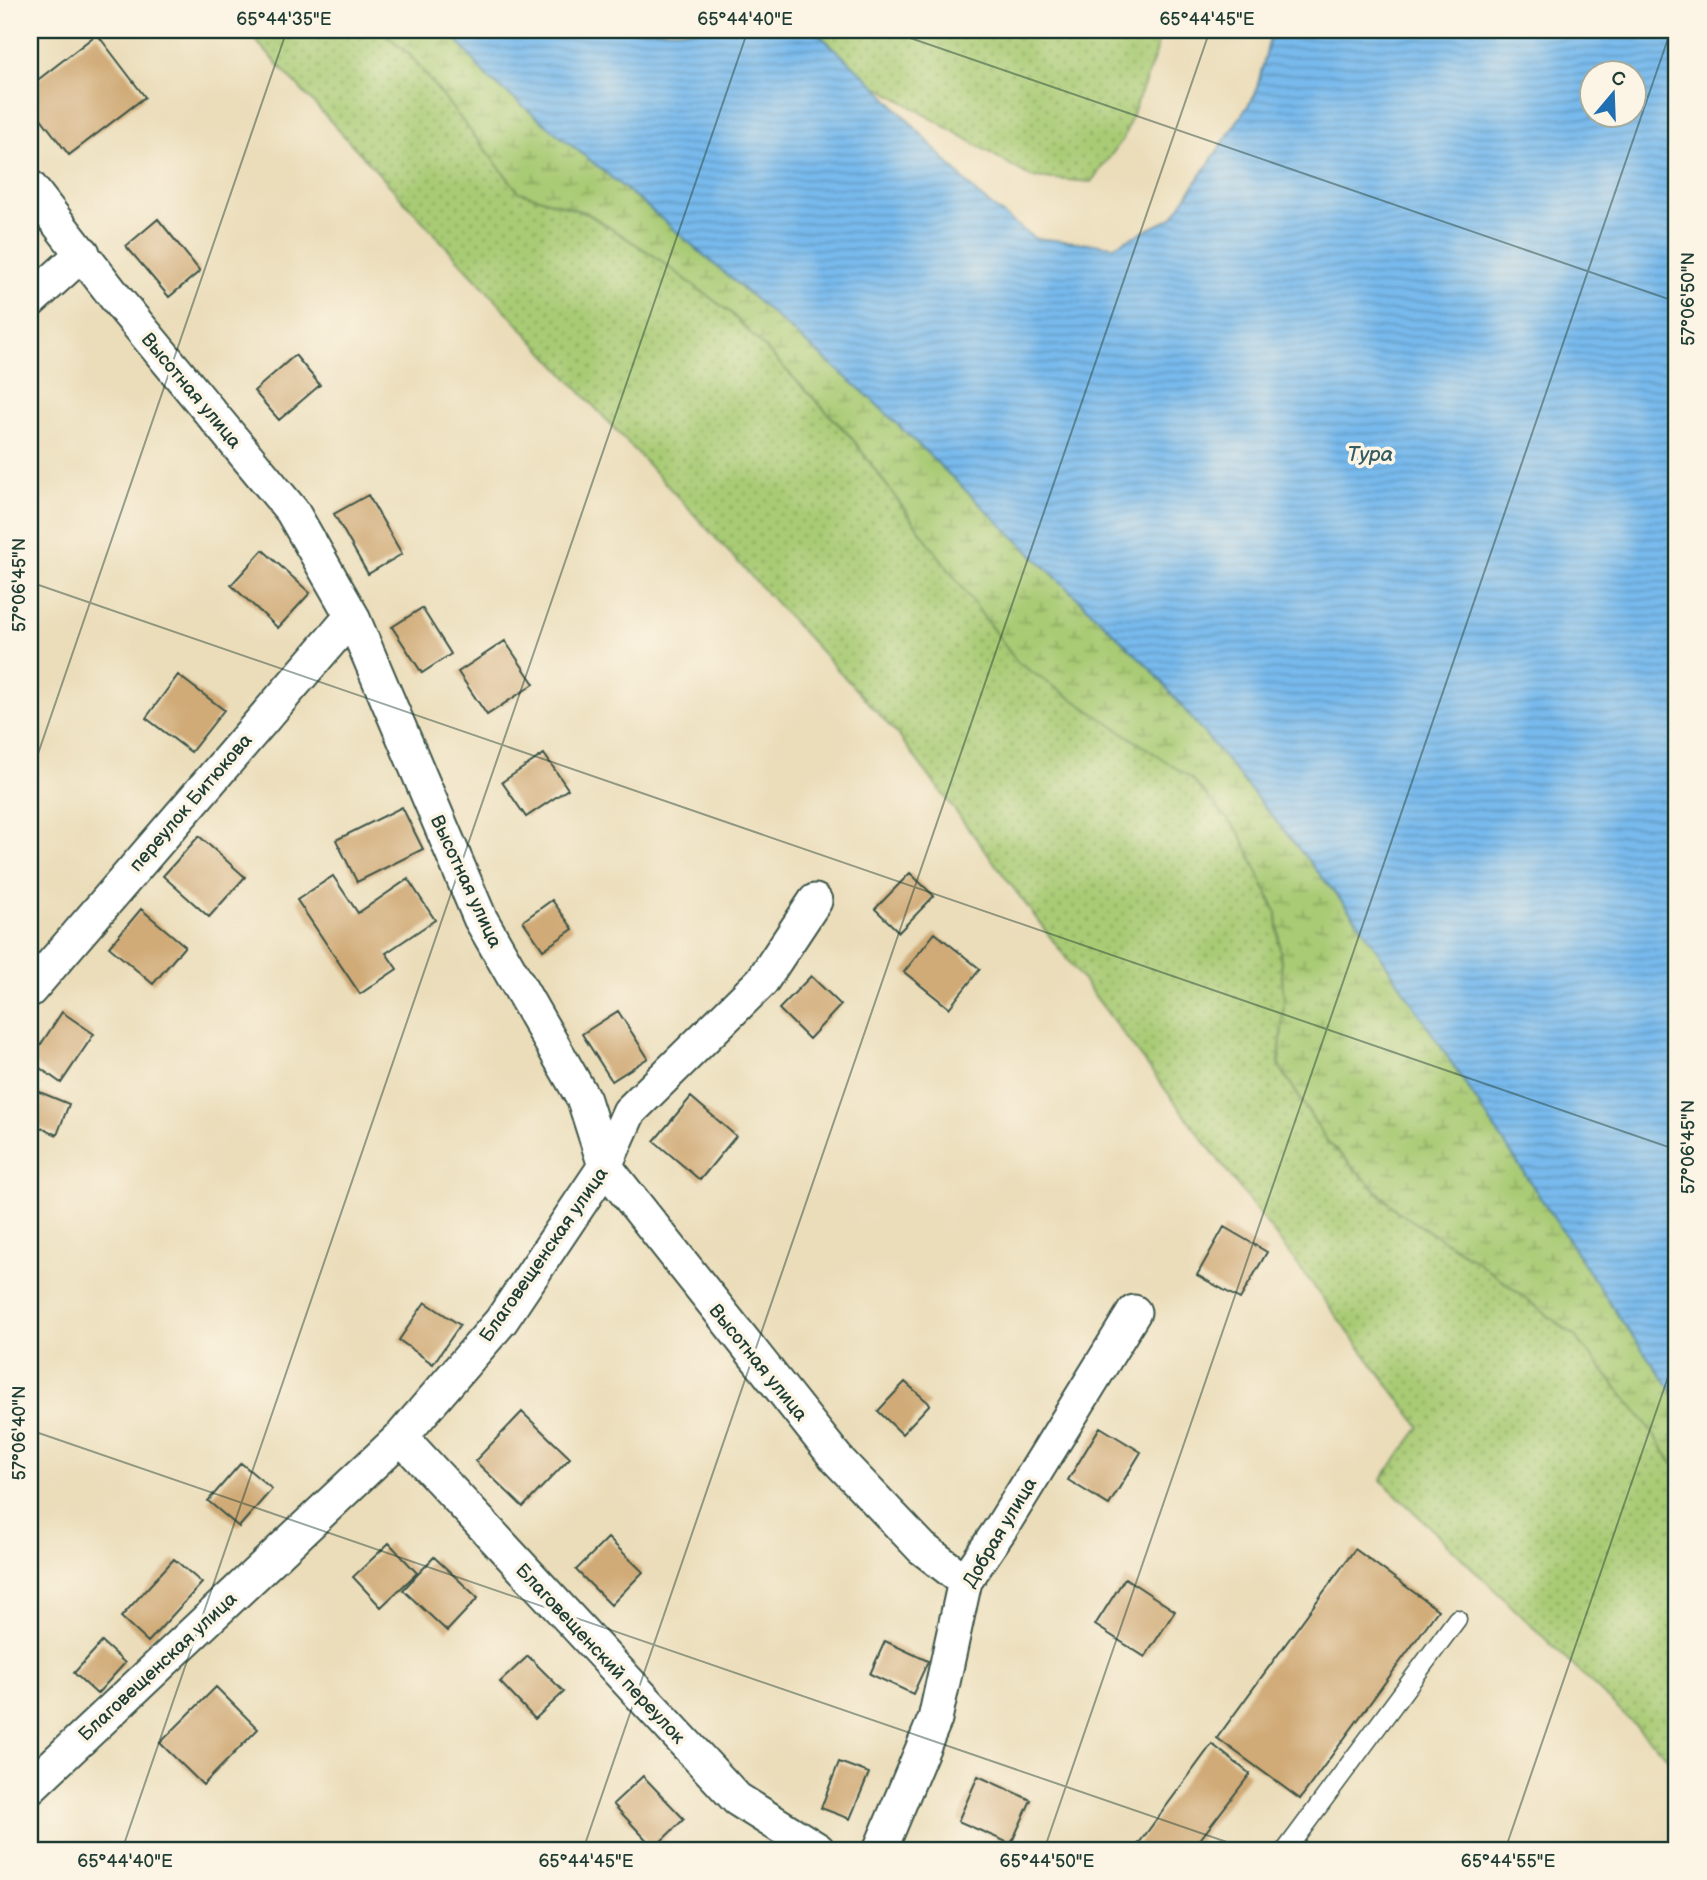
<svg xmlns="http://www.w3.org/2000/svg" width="1707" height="1880" viewBox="0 0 1707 1880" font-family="'Balsamiq Sans',sans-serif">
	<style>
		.grass { fill: url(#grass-dots); stroke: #648454; stroke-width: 2 }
		.wetland { fill: url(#wetland-marsh); stroke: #648454; stroke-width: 2 }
		.water { fill: url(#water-rules); stroke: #4c7c90; stroke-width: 2; fill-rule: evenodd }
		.building { fill: #d0aa77 }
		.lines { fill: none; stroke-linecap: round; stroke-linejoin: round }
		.lane-casing { stroke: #3e5548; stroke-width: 21 }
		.street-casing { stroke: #3e5548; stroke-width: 37 }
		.lane { stroke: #fff; stroke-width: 18 }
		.street { stroke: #fff; stroke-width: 33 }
		.ticks { fill: none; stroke: #1f3d34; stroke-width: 2; stroke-opacity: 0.45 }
		.labels { text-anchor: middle; stroke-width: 7; stroke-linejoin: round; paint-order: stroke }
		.street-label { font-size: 19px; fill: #1f3d34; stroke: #fcf5e5 }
		.water-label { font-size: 21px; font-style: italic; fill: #355c62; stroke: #fcf5e5 }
		.neatline { fill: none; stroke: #1f3d34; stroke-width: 2.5 }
		.ticks-label { font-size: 18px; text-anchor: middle; fill: #1f3d34 }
	</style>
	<defs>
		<pattern id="grass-dots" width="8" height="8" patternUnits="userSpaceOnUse" patternTransform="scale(1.75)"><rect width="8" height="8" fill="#a9cb74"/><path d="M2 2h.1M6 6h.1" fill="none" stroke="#89a660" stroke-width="1.8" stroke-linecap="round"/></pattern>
		<pattern id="wetland-marsh" width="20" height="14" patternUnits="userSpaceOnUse" patternTransform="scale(1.75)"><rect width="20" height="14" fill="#a9cb74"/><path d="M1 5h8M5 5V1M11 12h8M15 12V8" fill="none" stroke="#89a660"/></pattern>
		<pattern id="water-rules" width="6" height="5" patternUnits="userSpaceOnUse" patternTransform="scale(1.75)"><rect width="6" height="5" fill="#78baed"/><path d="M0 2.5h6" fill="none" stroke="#6298c1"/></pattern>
	</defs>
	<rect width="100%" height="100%" fill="#fcf5e5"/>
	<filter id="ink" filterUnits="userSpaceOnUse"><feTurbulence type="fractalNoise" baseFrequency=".0143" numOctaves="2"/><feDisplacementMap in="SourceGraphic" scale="14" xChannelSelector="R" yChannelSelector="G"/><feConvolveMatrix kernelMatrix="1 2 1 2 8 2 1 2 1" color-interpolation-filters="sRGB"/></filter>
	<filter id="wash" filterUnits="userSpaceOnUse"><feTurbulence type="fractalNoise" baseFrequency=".00686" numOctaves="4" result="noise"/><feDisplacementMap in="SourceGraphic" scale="28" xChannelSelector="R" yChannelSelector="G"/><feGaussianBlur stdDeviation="1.57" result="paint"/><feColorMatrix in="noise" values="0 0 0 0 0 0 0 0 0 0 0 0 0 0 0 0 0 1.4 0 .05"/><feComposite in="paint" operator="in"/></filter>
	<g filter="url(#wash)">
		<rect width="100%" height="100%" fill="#ebddba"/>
		<path class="grass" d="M246 30H381L410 55 518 191 586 213 653 255 731 313 851 437 938 555 1107 721 1191 778 1240 833 1277 914 1284 1001 1279 1065 1327 1141 1397 1211 1478 1262 1576 1337 1645 1422 1677 1469V1766L1381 1480 1420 1427 898 735Z
			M814 30H1160L1156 53 1123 139 1091 182 1031 177 875 85Z"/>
		<path class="wetland" d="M381 30H449L486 76 644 204 868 396 1152 670 1358 921 1625 1326 1677 1397V1469L1645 1422 1576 1337 1478 1262 1397 1211 1327 1141 1279 1065 1284 1001 1277 914 1240 833 1191 778 1017 662 851 437 731 313 653 255 587 213 519 192 410 55Z"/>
		<path class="water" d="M449 30H814L875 85 979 196 1034 238 1114 246 1172 218 1255 95 1272 30H1677V1397L1625 1326 1358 921 1152 670 868 396 644 204 486 76ZM1592 74H1634V116H1592Z"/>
		<g id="blocks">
			<path class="building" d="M97 34 145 97 69 155 30 104V86Z
				M158 219 200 271 169 297 126 246Z
				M295 355 320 385 279 420 254 391Z
				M368 495 402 554 368 574 334 514Z
				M263 550 310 593 278 628 231 585Z
				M422 608 451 654 422 673 392 627Z
				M505 641 534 684 487 715 458 672Z
				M178 675 224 710 191 752 146 718Z
				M544 754 568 789 526 817 502 782Z
				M402 807 423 849 357 882 336 840Z
				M199 836 245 877 209 917 163 876Z
				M910 873 934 896 899 932 875 909Z
				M333 876 358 913 408 879 435 920 386 953 397 969 360 994 297 900Z
				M552 900 573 929 543 950 523 921Z
				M141 909 185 946 153 984 109 947Z
				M935 933 980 969 949 1008 904 972Z
				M811 976 841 1005 809 1039 779 1009Z
				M618 1011 648 1058 612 1081 582 1034Z
				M62 1012 94 1034 61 1083 30 1061Z
				M30 1088 69 1104 57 1135 30 1123Z
				M691 1097 736 1136 700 1180 654 1141Z
				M1224 1227 1267 1252 1240 1299 1197 1275Z
				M425 1302 460 1325 433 1364 399 1340Z
				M905 1382 930 1404 902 1434 878 1411Z
				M522 1412 570 1458 523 1507 475 1461Z
				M1100 1427 1141 1452 1109 1505 1068 1480Z
				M241 1463 272 1489 239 1527 208 1501Z
				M608 1538 643 1572 611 1605 576 1570Z
				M389 1543 417 1573 381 1607 353 1577Z
				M1355 1549 1438 1610 1300 1799 1217 1738Z
				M434 1557 478 1598 447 1631 403 1590Z
				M174 1559 202 1583 148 1642 121 1617Z
				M1125 1578 1175 1611 1145 1657 1095 1625Z
				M885 1641 928 1661 913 1694 870 1674Z
				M102 1642 125 1663 97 1694 74 1673Z
				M528 1656 564 1692 535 1719 500 1682Z
				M216 1687 258 1729 203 1785 160 1743Z
				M1212 1744 1250 1774 1192 1850H1134Z
				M839 1762 869 1773 850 1819 821 1808Z
				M643 1776 684 1819 654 1848 613 1804Z
				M978 1776 1031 1800 1011 1844 958 1821Z"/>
		</g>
	</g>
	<g filter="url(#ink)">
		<use href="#blocks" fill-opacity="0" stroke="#3e5548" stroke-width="2"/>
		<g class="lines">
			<g class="lane-casing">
				<path id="lane" d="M1286 1850 1457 1619"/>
			</g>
			<g class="street-casing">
				<path id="street" d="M30 187 119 302 292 511 352 616 480 918 584 1100 605 1166 837 1459 922 1548 965 1581
					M30 301 83 253
					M30 990 352 616
					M401 1437 737 1799 818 1850
					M30 1787 401 1437 501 1321 605 1166 629 1112 762 981 815 901
					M880 1850 935 1719 965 1581 1001 1528 1134 1312"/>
			</g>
			<use href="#lane" class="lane"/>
			<use href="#street" class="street"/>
		</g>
	</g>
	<path class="ticks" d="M887 30 1677 302M30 582 1677 1150M30 777 287 30M30 1430 1250 1850M122 1850 748 30M583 1850 1210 30M1044 1850 1671 30M1505 1850 1677 1351"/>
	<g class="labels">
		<g class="street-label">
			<text transform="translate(192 390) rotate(50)" y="7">Высотная улица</text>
			<text transform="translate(190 802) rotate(-49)" y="7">переулок Битюкова</text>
			<text transform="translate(467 881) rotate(65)" y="7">Высотная улица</text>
			<text transform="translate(543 1254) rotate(-55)" y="7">Благовещенская улица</text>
			<text transform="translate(759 1362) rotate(51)" y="7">Высотная улица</text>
			<text transform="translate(999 1532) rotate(-59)" y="7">Добрая улица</text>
			<text transform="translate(601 1653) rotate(47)" y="7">Благовещенский переулок</text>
			<text transform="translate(157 1666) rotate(-43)" y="7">Благовещенская улица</text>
		</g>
		<g class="water-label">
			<text x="1370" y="461">Тура</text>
		</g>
	</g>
	<rect width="1707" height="1880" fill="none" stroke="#fcf5e5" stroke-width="77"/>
	<g transform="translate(1613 94) rotate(19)"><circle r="33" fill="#fcf5e5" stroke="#a4ab9e" stroke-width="2"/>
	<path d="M0-5L12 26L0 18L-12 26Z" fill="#1f6fb2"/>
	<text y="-10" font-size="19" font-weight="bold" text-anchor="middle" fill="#1f3d34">С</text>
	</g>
	<rect x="38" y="38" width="1630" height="1804" class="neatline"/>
	<g class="ticks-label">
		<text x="284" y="25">65°44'35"E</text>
		<text x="745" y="25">65°44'40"E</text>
		<text x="1207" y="25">65°44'45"E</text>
		<text transform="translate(1688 299) rotate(-90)" y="6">57°06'50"N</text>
		<text transform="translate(19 585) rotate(-90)" y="6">57°06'45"N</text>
		<text transform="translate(1688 1147) rotate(-90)" y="6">57°06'45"N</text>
		<text transform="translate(19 1433) rotate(-90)" y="6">57°06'40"N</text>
		<text x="125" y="1867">65°44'40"E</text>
		<text x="586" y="1867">65°44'45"E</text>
		<text x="1047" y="1867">65°44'50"E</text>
		<text x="1508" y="1867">65°44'55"E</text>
	</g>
</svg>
